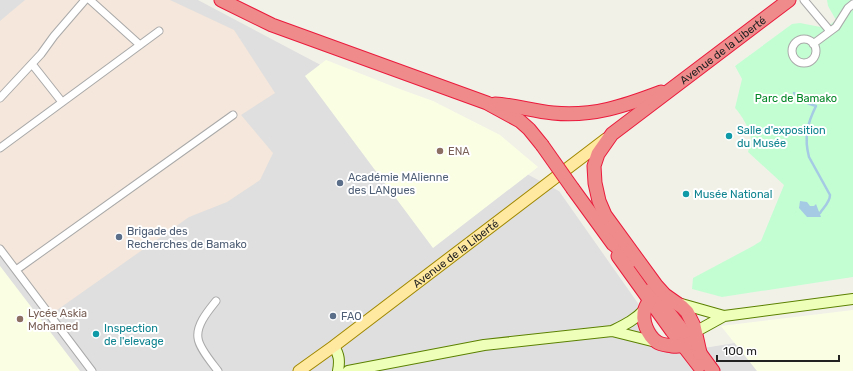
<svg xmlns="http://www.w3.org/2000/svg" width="853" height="371" viewBox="0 0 853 371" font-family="Rubik,sans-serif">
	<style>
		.residential { fill: #e0dfdf }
		.education { fill: #faffe4 }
		.military { fill: #f5e7db }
		.park { fill: #c3fed3 }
		.water { fill: #a5cae3 }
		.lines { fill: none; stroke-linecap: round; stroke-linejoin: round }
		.stream { stroke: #a5cae3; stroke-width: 2.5 }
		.street-casing { stroke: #a9a9a9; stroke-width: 9 }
		.secondary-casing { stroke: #5b8100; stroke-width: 12 }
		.primary-casing { stroke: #9f8800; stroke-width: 13 }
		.highway-casing { stroke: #ea1b3c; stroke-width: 15 }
		.street { stroke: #fff; stroke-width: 7 }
		.secondary { stroke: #eeffba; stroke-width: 10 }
		.primary { stroke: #ffe8a0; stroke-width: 11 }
		.highway { stroke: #ef8b8b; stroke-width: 13 }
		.highway-bridge-casing { stroke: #ea1b3c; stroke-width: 15; stroke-linecap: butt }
		.highway-bridge { stroke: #ef8b8b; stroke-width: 13 }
		.culture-dot { fill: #0f9aa8; stroke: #fff; stroke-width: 1.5 }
		.education-dot { fill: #8d6e63; stroke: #fff; stroke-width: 1.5 }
		.service-dot { fill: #5c6f8a; stroke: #fff; stroke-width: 1.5 }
		.labels { text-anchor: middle; stroke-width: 4; stroke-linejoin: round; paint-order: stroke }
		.street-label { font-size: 11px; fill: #222; stroke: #fff }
		.park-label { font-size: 11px; fill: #038727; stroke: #fff }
		.culture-label { font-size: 11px; fill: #0d838f; stroke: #fff; text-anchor: start }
		.education-label { font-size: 11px; fill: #785e54; stroke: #fff; text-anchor: start }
		.service-label { font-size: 11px; fill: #4e5e75; stroke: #fff; text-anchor: start }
	</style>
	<rect width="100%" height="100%" fill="#f2f1e8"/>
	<path class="residential" d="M0 0H198L559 191 673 353 853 324V371H0Z"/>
	<path class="education" d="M326 60 397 88 433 101 500 135 538 167 433 248 305 76Z
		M0 266 80 371H0Z
		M853 310V371H757L721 326Z"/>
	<path class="military" d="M25 0H170L234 30 275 93 241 115 273 153 260 180 227 202 189 217 50 315 0 249V21Z"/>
	<path class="park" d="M827 0H853V277L722 297 692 289 693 278 753 246 761 241 784 185 748 152C749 148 751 143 751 139 751 131 741 114 735 108L742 79 735 66 792 24 800 23 826 28 836 20 828 6Z"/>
	<path class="water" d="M800 201 807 202 810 206H814L816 204 821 217H807L799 208Z"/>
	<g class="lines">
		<path class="stream" d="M794 93C800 100 807 104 816 106 807 124 804 138 809 157L830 195C830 202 824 207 820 213"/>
		<g class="street-casing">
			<path id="street" d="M90 0 140 45
				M804 0 830 31
				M792 51a12 12 0 1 1 24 0a12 12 0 1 1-24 0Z
				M813 44 836 27 848 8 853 4
				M32 64 62 102
				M0 98 41 54 54 36 85 0
				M0 148 159 31
				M0 249 92 371
				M16 270 233 115
				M216 301C208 311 196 325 198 338 199 348 212 363 218 371"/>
		</g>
		<g class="secondary-casing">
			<path id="secondary" d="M678 303 724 316
				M612 331C624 325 635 320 644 310
				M695 332 724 316 853 299
				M334 346C339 355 340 360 338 371
				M348 371 484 345 612 331 656 342"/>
		</g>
		<g class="primary-casing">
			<g id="primary">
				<path id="s1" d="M299 371 334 346 606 139"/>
			</g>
		</g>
		<g class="highway-casing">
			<g id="highway">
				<path d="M221 0 272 25 487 103 520 121 529 129 542 145"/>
				<path d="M495 104C514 105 533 111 553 113 593 117 624 106 661 92"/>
				<path d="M573 189 613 244 623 252 630 261"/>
				<path d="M618 256 672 331 699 366"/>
				<path d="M651 290 691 341 713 371"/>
				<path d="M649 301C648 303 646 306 645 309 641 320 648 336 657 342 661 345 668 345 672 346 678 347 683 346 688 344"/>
				<path id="s2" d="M700 353 694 326 687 312 682 307 665 295 656 285 605 215 599 201 595 183 594 166 598 154 612 134 789 0"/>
			</g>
		</g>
		<use href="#street" class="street"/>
		<use href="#secondary" class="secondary"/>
		<use href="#primary" class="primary"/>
		<use href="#highway" class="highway"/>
		<g class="highway-bridge-casing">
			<path id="highway-bridge" d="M542 145 573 189"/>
		</g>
		<use href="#highway-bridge" class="highway-bridge"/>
	</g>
	<g class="culture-dot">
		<circle cx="729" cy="136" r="4"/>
		<circle cx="686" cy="194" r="4"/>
		<circle cx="96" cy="334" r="4"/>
	</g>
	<g class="education-dot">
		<circle cx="440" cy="151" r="4"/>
		<circle cx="20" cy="319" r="4"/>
	</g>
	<g class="service-dot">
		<circle cx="340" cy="183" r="4"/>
		<circle cx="119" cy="237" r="4"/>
		<circle cx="333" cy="316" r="4"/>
	</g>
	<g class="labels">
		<g class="street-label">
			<text dy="4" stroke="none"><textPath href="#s2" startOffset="398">Avenue de la Liberté</textPath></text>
			<text dy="4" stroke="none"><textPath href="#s1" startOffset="196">Avenue de la Liberté</textPath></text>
		</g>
		<g class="park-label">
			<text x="796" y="102">Parc de Bamako</text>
		</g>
		<g class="culture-label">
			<text x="737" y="134">Salle d'exposition<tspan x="737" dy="13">du Musée</tspan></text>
			<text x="694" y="198">Musée National</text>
			<text x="104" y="332">Inspection<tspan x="104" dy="13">de l'elevage</tspan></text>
		</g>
		<g class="education-label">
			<text x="448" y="155">ENA</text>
			<text x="28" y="317">Lycée Askia<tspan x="28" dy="13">Mohamed</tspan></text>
		</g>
		<g class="service-label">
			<text x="348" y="181">Académie MAlienne<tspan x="348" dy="13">des LANgues</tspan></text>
			<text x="127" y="235">Brigade des<tspan x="127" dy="13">Recherches de Bamako</tspan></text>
			<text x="341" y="320">FAO</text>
		</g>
	</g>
	<path d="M717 355v6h122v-6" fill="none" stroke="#222222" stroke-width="2"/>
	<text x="723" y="355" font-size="12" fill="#222222" stroke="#ffffff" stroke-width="3" paint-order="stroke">100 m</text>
</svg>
